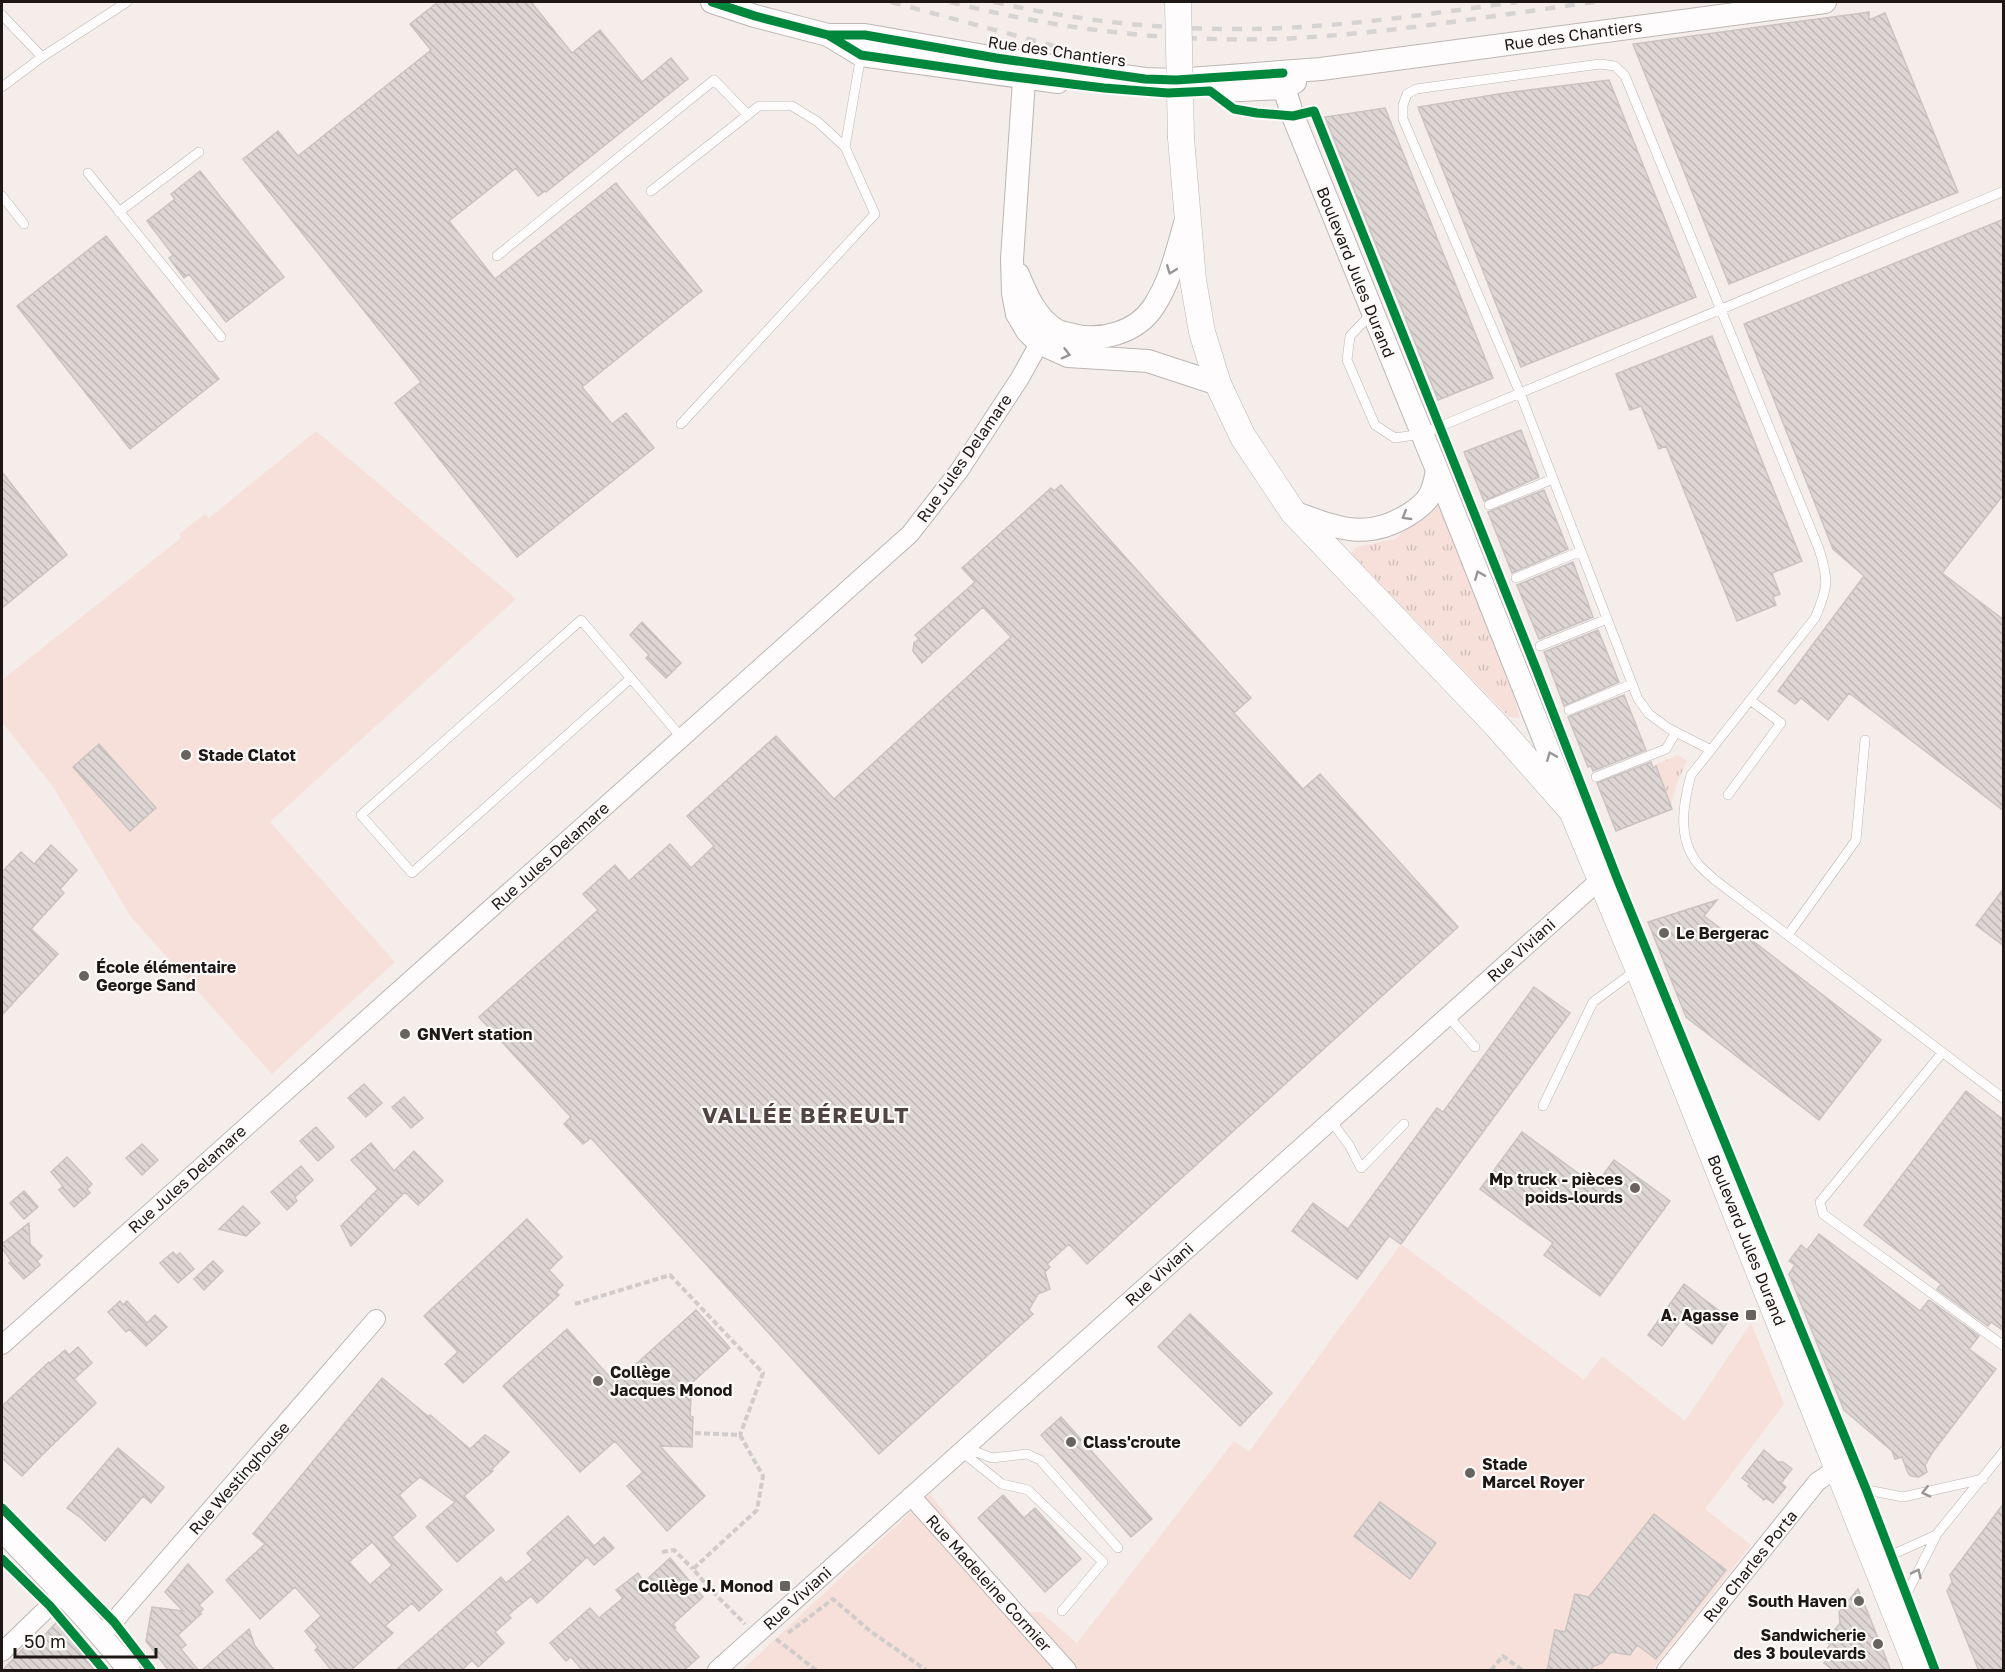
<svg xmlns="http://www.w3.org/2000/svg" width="2005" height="1672" viewBox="0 0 2005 1672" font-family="'Golos Text',sans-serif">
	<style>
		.grass { fill: url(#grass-tufts) }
		.pitch { fill: #f7e0d9 }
		.building { fill: url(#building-back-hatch); stroke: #c9c3c1; stroke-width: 1.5; fill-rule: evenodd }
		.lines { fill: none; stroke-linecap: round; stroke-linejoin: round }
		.service-casing { stroke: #bcb6b4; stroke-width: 10 }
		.minor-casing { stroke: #bcb6b4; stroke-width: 20 }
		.tertiary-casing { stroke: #bcb6b4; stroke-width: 24 }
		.secondary-casing { stroke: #bcb6b4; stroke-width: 27 }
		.path { stroke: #d0cccc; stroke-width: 4; stroke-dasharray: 6 3; stroke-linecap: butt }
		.service { stroke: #fefcfc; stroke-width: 9 }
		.minor { stroke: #fefcfc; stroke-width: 18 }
		.tertiary { stroke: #fefcfc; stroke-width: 22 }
		.secondary { stroke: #fefcfc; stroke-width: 26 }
		.rail { stroke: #d6d4d3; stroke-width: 4.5; stroke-dasharray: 10 10; stroke-linecap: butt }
		.secondary-bridge-casing { stroke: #bcb6b4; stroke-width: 27; stroke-linecap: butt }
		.secondary-bridge { stroke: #fefcfc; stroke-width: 26 }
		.cycleway-casing { stroke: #fdfafa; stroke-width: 13 }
		.cycleway { stroke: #00873e; stroke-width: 9 }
		.oneway { stroke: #999594 }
		.poi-dot { fill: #696360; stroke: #fdfafa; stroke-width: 2 }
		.labels { text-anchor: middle; stroke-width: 4.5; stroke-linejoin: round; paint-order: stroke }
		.street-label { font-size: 16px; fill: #1d1816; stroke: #fdfafa }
		.poi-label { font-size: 16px; font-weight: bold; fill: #1d1816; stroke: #fdfafa; text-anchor: start }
		.district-label { font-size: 22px; font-weight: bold; letter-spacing: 1.5px; fill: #4f4441; stroke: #fdfafa }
	</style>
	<defs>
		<pattern id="grass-tufts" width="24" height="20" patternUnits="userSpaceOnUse" patternTransform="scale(1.5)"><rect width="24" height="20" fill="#f7e0d9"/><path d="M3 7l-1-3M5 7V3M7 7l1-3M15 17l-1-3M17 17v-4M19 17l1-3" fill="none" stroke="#d3bfba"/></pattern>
		<pattern id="building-back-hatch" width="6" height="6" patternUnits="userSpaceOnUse" patternTransform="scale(1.5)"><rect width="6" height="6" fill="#ddd6d5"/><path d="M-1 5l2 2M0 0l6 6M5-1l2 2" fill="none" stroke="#bdb7b6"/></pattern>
	</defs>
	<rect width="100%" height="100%" fill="#f5edea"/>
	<path class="grass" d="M1439 483 1496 630 1520 718 1509 717 1351 553 1356 547 1395 539 1431 510Z
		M1678 755 1687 761 1677 783 1671 805 1654 765Z"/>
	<path class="pitch" d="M316 431 516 599 270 822 395 962 272 1074 131 917 54 788 2 722V680L181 538 179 534 205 514 209 518Z
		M1401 1244 1584 1380 1602 1356 1685 1421 1751 1323 1784 1404 1705 1509 1751 1545 1652 1670H1525L1519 1666 1515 1670H742L930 1494 1021 1612H1041L1077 1643 1234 1441 1249 1452Z"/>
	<path class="building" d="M438 2H531L572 53 600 30 642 82 671 58 688 79 546 192 545 191 538 196 516 168 449 221 495 279 616 183 702 291 582 387 612 424 626 413 654 448 517 557 395 403 421 382 243 159 278 131 298 156 431 50 410 24Z
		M1869 12V20L1885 13 1958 192 1729 284 1633 44Z
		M1609 80 1696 297 1521 367 1418 107 1505 93Z
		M1385 108 1493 378 1438 400 1325 117Z
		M200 171 284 277 226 322 189 274 184 278 169 258 173 255 147 221 175 199 171 194Z
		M2004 219V494L1942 573 2004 620V811L1849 693 1828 720 1801 698 1795 704 1778 691 1864 576 1833 549 1744 324Z
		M106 236 219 379 130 449 17 306Z
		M1712 336 1802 561 1772 573 1780 594 1773 597 1776 605 1737 621 1666 446 1659 449 1641 406 1630 410 1616 374Z
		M1521 430 1539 477 1484 501 1464 452Z
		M2 472 67 555 2 608Z
		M1061 485 1251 698 1234 713 1303 789 1320 774 1458 927 1087 1264 1069 1244 1047 1264 1050 1267 1045 1272 1050 1289 1038 1294 1029 1310 1033 1314 879 1454 591 1138 583 1144 564 1124 571 1117 479 1017 598 910 583 894 615 865 629 881 670 844 691 868 714 846 687 816 776 736 834 799 1011 637 983 607 922 663 913 651 914 643 919 639 915 635 975 582 962 568 1051 488 1054 491Z
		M1544 490 1568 549 1512 573 1488 512Z
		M1573 562 1593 617 1539 639 1517 585Z
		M642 622 681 663 666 678 646 658 649 655 630 635Z
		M1598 630 1619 682 1564 706 1544 652Z
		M1624 695 1646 750 1593 771 1591 766 1588 767 1568 717Z
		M99 744 156 808 130 831 73 767Z
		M1651 762 1653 768 1656 766 1672 809 1616 831 1597 783Z
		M51 845 77 870 60 889 64 893 31 929 58 954 2 1015V872L21 852 34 864Z
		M2004 888V946L1976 925Z
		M1717 900 1704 916 1727 933 1740 931 1881 1040 1819 1120 1686 1017 1648 922Z
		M1534 987 1570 1013 1401 1244 1389 1236 1357 1279 1292 1231 1313 1203 1348 1229 1437 1108 1443 1112Z
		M364 1084 382 1103 366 1117 348 1098Z
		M1966 1091 2004 1120V1331L1991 1322 1988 1326 1937 1289 1941 1284 1864 1225Z
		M404 1097 423 1118 411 1128 392 1107Z
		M316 1127 334 1147 318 1161 300 1141Z
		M1522 1132 1582 1176 1592 1174 1600 1179 1614 1160 1670 1201 1600 1296 1544 1255 1553 1243 1480 1189Z
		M371 1143 394 1171 414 1151 443 1181 418 1205 405 1192 351 1246 341 1226 378 1189 351 1160Z
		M142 1144 158 1160 142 1175 126 1158Z
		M67 1157 92 1184 87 1189 90 1193 74 1207 59 1190 63 1186 51 1172Z
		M301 1166 313 1180 295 1197 297 1201 287 1210 271 1192Z
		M24 1191 38 1207 24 1219 10 1203Z
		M243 1206 260 1223 246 1236 219 1229Z
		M527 1219 562 1257 549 1270 563 1285 556 1292 559 1295 463 1383 445 1364 458 1352 424 1316Z
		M29 1223 30 1244 42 1256 37 1261 40 1265 24 1279 9 1263 11 1261 2 1248V1244Z
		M1819 1234 1920 1311 1929 1300 1979 1336 1969 1349 1996 1369 1932 1453 1925 1465 1927 1472 1919 1477 1911 1476 1908 1473 1902 1457 1895 1459 1892 1451 1844 1410 1789 1274 1795 1265 1789 1261 1801 1245 1807 1250Z
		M173 1252 176 1256 180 1253 194 1269 178 1283 160 1263Z
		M213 1261 223 1271 204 1290 194 1279Z
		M1684 1284 1730 1319 1712 1344 1681 1320 1662 1346 1648 1335Z
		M120 1301 123 1305 127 1301 147 1323 155 1315 167 1327 146 1346 129 1329 126 1332 108 1312Z
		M696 1310 730 1348 684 1390 691 1397 690 1416 693 1417 692 1447 660 1446 705 1496 667 1531 627 1486 643 1472 615 1441 580 1472 503 1386 567 1329 615 1383Z
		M1190 1314 1272 1393 1240 1426 1158 1347Z
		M78 1347 92 1363 74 1379 96 1403 42 1455 22 1476 2 1458V1406L49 1362 50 1363 65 1350 69 1355Z
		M382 1378 429 1417 430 1415 470 1449 485 1435 509 1452 491 1470 493 1471 464 1496 494 1530 457 1562 426 1527 455 1502 420 1477 399 1495 416 1516 392 1537 442 1590 419 1611 412 1603 385 1626 393 1633 350 1671H332L315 1650 318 1647 305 1631 321 1616 295 1587 260 1619 226 1580 265 1544 253 1534ZM372 1542 392 1565 370 1585 349 1562Z
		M1061 1417 1152 1519 1131 1537 1041 1435Z
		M118 1448 164 1487 151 1503 143 1496 105 1541 81 1518 67 1508Z
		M1764 1450 1778 1462H1783L1792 1469 1781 1483 1786 1487 1773 1503 1766 1498 1764 1500 1748 1486 1750 1484 1742 1478Z
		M1003 1495 1024 1518 1035 1508 1081 1559 1045 1592 978 1518Z
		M1380 1502 1436 1543 1410 1579 1354 1536Z
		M2004 1503V1671H1979L1947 1591 1952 1582 1950 1575Z
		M1654 1514 1726 1570 1656 1659 1637 1645 1630 1655 1611 1652 1602 1663 1592 1667V1671H1547L1555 1630 1565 1632 1575 1594 1589 1597Z
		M568 1516 594 1546 604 1537 614 1548 594 1565 587 1557 542 1599 537 1603 531 1596 508 1615 511 1618 495 1632 504 1643 478 1667 472 1660 461 1671H395L501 1577 506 1583 533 1560 527 1553Z
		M670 1558 703 1597 673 1624 676 1628 674 1629 699 1657 683 1671H583L571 1657 566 1661 550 1643 590 1608 599 1618 623 1598 616 1590 638 1573 644 1582Z
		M188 1564 213 1592 199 1605 203 1609 199 1614H201L178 1635 186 1645 181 1649 199 1671H169L146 1641 152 1607 183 1611 165 1592Z
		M1858 1589 1870 1618 1891 1671H1834L1824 1663 1827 1659 1822 1654 1830 1645 1826 1641 1840 1623 1839 1612Z
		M57 1622 95 1671H2L28 1643 33 1647Z
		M249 1629 255 1646 275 1671H201Z"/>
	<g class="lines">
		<g class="service-casing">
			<path id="service" d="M2 15 42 57 127 2
				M2 87 42 57
				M88 173 221 337
				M651 191 759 106H792L818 122 845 147
				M2 196 24 224
				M119 212 199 152
				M497 256 714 80 748 115
				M1371 314 1350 336 1347 360 1375 425 1395 438 1422 434 2004 191
				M681 424 875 214 845 147 861 55
				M1489 505 1553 479
				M1516 578 1581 551
				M1540 646 1607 619
				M631 678 412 873 361 815 581 620 682 738
				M1569 710 1632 684
				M1711 750 1668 728 1649 714 1638 699 1520 393 1403 119V105L1407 94 1416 89 1600 64 1615 66 1625 76 1819 549C1829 580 1828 588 1815 618L1691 775C1683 804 1677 838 1698 864 1703 870 1710 875 1715 880L2004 1099
				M1596 777 1666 749 1676 732
				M1728 795 1781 723 1750 700
				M1788 935 1856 840 1865 740
				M1448 1016 1475 1047
				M1942 1053 1820 1202 1823 1214 2004 1346
				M1543 1106 1593 1002 1636 970
				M1331 1121 1349 1145 1361 1168 1404 1124
				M966 1448 992 1458 1027 1454 1040 1460 1118 1548
				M962 1452 1002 1484 1028 1490 1103 1562 1062 1611
				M1847 1486 1903 1497 1983 1479
				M1876 1562 1936 1535 2004 1451
				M1896 1607 1906 1595 1936 1536"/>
		</g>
		<g class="minor-casing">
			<path id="minor" d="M2 1345 910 534 959 471 1020 378 1046 331
				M911 1496 1067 1670
				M101 1636 376 1319
				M2 1652 63 1593
				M717 1670 1602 878
				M1666 1670 1817 1482 1839 1467"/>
		</g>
		<g class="tertiary-casing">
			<path id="tertiary" d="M712 2 755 16 828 35H865L996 58 1145 79 1176 80 1321 69 1825 2
				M828 35 861 55 1058 82
				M1025 65 1012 259 1013 293 1017 314 1027 331 1039 343 1068 356 1148 361 1218 384
				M1283 73 1284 88 1293 116 1437 470 1570 805
				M1219 91 1284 88 1295 82
				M1018 274C1026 294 1036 318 1056 330 1059 332 1065 333 1069 334 1099 343 1137 333 1154 306 1171 280 1177 250 1186 220
				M1293 512C1337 528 1366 541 1408 515 1429 502 1433 494 1437 470
				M2 1530C46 1576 90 1620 129 1670"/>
		</g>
		<g class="secondary-casing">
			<path id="secondary" d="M1181 138 1193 280 1202 332 1218 384 1243 437 1293 512 1497 726 1572 811 1638 968 1918 1670"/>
		</g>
		<path class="path" d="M575 1304 670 1275 763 1373 740 1435
			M695 1433 740 1435 763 1476 757 1510 693 1569 710 1589 745 1624
			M662 1552 674 1550 693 1569
			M788 1633 833 1599 870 1631 926 1670
			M776 1639 816 1670
			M1491 1670 1503 1656 1522 1670"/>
		<use href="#service" class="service"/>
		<use href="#minor" class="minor"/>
		<use href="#tertiary" class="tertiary"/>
		<use href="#secondary" class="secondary"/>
		<path class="rail" d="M891 2 1062 48
			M950 2C1056 29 1164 42 1274 39 1382 35 1489 16 1595 2
			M994 2C1078 21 1163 30 1248 29 1338 28 1428 14 1517 2"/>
		<g class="secondary-bridge-casing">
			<path id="secondary-bridge" d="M1178 2 1181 138"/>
		</g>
		<use href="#secondary-bridge" class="secondary-bridge"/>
		<g class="cycleway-casing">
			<path id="cycleway" d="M712 2 755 16 828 35H865L996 58 1145 79 1176 80 1283 73
				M828 35 861 55 998 75 1104 88 1168 93 1210 91 1234 109 1257 113 1293 116 1314 111 1537 671 1617 878 1866 1489 1935 1670
				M2 1508 114 1622 151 1670
				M2 1559 50 1606 104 1670"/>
		</g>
		<use href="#cycleway" class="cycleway"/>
	</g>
	<defs><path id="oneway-chevron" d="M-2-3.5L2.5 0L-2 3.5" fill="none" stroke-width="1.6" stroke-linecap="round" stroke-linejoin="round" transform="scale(1.5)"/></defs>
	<g class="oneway">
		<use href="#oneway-chevron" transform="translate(1171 270) rotate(111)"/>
		<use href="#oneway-chevron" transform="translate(1066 354) rotate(15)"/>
		<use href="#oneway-chevron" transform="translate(1406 516) rotate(149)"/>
		<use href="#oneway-chevron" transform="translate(1479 575) rotate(-112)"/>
		<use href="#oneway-chevron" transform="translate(1551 756) rotate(-112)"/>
		<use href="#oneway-chevron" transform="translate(1926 1492) rotate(167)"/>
		<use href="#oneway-chevron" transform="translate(1917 1573) rotate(-64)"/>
	</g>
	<g class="poi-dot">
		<circle cx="186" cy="755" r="6"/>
		<circle cx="1664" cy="933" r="6"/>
		<circle cx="84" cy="976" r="6"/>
		<circle cx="405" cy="1034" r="6"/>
		<circle cx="1635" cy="1188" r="6"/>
		<rect x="1745" y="1309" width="12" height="12" rx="3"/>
		<circle cx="598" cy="1381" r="6"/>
		<circle cx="1071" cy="1442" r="6"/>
		<circle cx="1470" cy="1473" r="6"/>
		<rect x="779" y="1580" width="12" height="12" rx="3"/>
		<circle cx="1859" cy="1601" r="6"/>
		<circle cx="1878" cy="1644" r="6"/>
	</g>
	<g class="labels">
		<g class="street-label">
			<text transform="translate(1573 35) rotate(-8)" y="6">Rue des Chantiers</text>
			<text transform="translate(1057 51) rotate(8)" y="6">Rue des Chantiers</text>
			<text transform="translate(1356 272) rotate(68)" y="6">Boulevard Jules Durand</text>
			<text transform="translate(964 458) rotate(-55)" y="6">Rue Jules Delamare</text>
			<text transform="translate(550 856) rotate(-42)" y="6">Rue Jules Delamare</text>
			<text transform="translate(1521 950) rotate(-42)" y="6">Rue Viviani</text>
			<text transform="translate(187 1179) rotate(-42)" y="6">Rue Jules Delamare</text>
			<text transform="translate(1747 1240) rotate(68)" y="6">Boulevard Jules Durand</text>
			<text transform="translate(1159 1274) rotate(-42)" y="6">Rue Viviani</text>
			<text transform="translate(239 1478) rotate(-49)" y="6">Rue Westinghouse</text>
			<text transform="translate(1750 1566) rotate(-51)" y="6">Rue Charles Porta</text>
			<text transform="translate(989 1583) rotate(48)" y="6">Rue Madeleine Cormier</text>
			<text transform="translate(797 1598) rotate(-42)" y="6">Rue Viviani</text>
		</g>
		<g class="poi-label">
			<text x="198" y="761">Stade Clatot</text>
			<text x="1676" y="939">Le Bergerac</text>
			<text x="96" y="973">École élémentaire<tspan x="96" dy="18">George Sand</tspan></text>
			<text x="417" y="1040">GNVert station</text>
			<text x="1623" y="1185" text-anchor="end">Mp truck - pièces<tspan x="1623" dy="18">poids-lourds</tspan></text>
			<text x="1739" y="1321" text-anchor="end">A. Agasse</text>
			<text x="610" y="1378">Collège<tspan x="610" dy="18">Jacques Monod</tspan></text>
			<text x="1083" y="1448">Class'croute</text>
			<text x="1482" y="1470">Stade<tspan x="1482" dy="18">Marcel Royer</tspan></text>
			<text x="773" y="1592" text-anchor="end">Collège J. Monod</text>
			<text x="1847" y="1607" text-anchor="end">South Haven</text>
			<text x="1866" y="1641" text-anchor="end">Sandwicherie<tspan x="1866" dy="18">des 3 boulevards</tspan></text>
		</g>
		<g class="district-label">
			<text x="806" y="1123">VALLÉE BÉREULT</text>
		</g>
	</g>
	<rect width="2005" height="1672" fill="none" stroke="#1d1816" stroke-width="6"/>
	<path d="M15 1648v9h141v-9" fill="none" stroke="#1d1816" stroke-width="3"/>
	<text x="24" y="1648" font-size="18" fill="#1d1816" stroke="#fdfafa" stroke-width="4.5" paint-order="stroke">50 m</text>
</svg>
